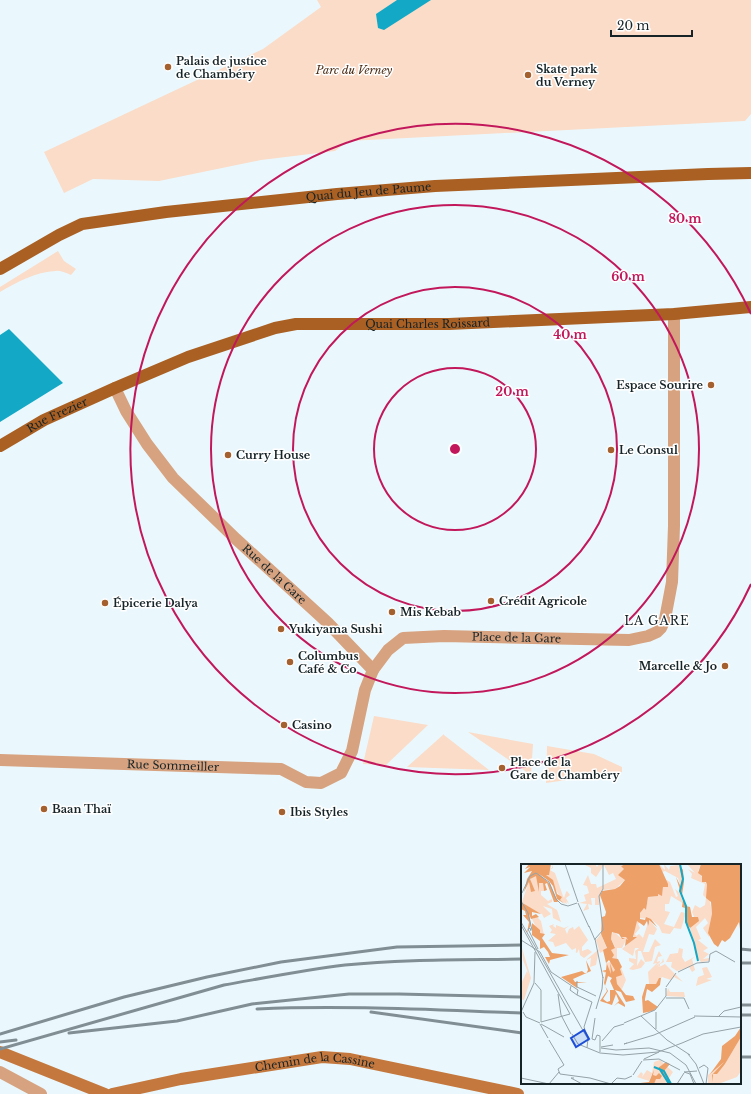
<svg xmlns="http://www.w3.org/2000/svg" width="751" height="1094" viewBox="0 0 751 1094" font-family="'Libre Baskerville',serif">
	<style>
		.green { fill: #fadcc8 }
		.water { fill: #13a8c5 }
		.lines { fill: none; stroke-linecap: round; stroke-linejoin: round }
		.minor { stroke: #d7a27f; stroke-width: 12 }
		.secondary { stroke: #c5783e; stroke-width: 12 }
		.primary { stroke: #aa5f23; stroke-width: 12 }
		.rail { stroke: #818f94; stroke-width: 3 }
		.ring { fill: none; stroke: #c2185b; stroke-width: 2 }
		.poi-dot { fill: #a4612f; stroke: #fff; stroke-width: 1.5 }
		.labels { text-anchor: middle; stroke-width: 3; stroke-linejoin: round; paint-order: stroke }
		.poi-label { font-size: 11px; font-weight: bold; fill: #162428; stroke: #fff; text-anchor: start }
		.park-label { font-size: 11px; font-style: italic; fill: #492a12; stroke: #fff }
		.street-label { font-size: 11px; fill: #162428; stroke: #fff }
		.neighbourhood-label { font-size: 12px; letter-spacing: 1px; fill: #162428; stroke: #fff }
		.inset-river { fill: none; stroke: #13a8c5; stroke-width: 2 }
		.inset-road { fill: none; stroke: #95a3a8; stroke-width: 1 }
		.view { fill: #1d4ed8; fill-opacity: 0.15; stroke: #1d4ed8; stroke-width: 2 }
		.inset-edge { fill: none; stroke: #162428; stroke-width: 2 }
		.centre { fill: #c2185b; stroke: #fff; stroke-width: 2 }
		.ring-label { font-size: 12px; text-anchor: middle; font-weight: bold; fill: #c2185b; stroke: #fff; stroke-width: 3; stroke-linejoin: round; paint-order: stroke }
	</style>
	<rect width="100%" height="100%" fill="#eaf8fd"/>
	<path class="green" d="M317 0H751V114L745 121 348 141 335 151 261 160 159 181 93 179 64 193 44 152 263 49 321 7Z
		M58 251 64 261 76 269 71 275C66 273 60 270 56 271 35 272 17 282 0 292V287Z
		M374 716 428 725 386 765 363 764Z
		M468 732 533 744 531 775Z
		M444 734V735L489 770 407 767Z
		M547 746 594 754 622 767V772L546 783Z"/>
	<path class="water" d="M397 0H431L384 30 378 28 376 14Z
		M9 329 63 383 0 422V335Z"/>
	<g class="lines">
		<g class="minor">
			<path id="s1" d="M115 388 126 411 147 444 173 478 236 539 328 623 373 670"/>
			<path id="s2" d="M0 760 281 769 306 782 321 783 341 773 352 751 365 690 373 670 388 650 403 638 444 636 629 640 648 636 657 632 661 628 665 619 672 582 674 526V314"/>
			<path d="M0 1072 41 1094"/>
		</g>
		<g class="secondary">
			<path d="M0 1052 105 1094"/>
			<path id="s3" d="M112 1094 181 1079 322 1057 350 1059 518 1094"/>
		</g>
		<g class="primary">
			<path id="s4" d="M0 269 59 235 82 224 166 212 337 194 435 186 708 174 751 173"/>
			<path id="s5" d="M0 446 44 420 115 388 188 357 275 328 296 324H449L674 314 751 307"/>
		</g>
		<path class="rail" d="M740 949 751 950
			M740 963H751
			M740 1005H751
			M257 1009C345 1005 434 1010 522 1013
			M371 1012 522 1033
			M740 1015H751
			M69 1033 177 1021 252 1004 349 994H399L522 997
			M0 1034 124 997 207 977 281 962 397 947 522 945
			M0 1042 16 1040
			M0 1049 224 985C264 978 304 970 345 965 403 959 463 960 522 959
			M740 1057H751"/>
	</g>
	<g class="ring">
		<circle cx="455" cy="449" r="81"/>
		<circle cx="455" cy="449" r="162"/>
		<circle cx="455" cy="449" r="244"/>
		<path d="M751 584A325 325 0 1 1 751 314"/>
	</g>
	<g class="poi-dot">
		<circle cx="168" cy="67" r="4"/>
		<circle cx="528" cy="75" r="4"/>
		<circle cx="711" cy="385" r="4"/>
		<circle cx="611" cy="450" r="4"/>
		<circle cx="228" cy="455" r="4"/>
		<circle cx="491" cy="601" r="4"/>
		<circle cx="105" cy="603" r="4"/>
		<circle cx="392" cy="612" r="4"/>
		<circle cx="281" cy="629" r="4"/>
		<circle cx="290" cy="662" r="4"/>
		<circle cx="725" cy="666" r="4"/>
		<circle cx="284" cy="725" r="4"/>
		<circle cx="502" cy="768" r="4"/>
		<circle cx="44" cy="809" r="4"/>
		<circle cx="282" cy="812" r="4"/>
	</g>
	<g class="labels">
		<g class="poi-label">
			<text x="176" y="65">Palais de justice<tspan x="176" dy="13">de Chambéry</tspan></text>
			<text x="536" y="73">Skate park<tspan x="536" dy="13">du Verney</tspan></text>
			<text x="703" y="389" text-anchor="end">Espace Sourire</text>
			<text x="619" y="454">Le Consul</text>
			<text x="236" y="459">Curry House</text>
			<text x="499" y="605">Crédit Agricole</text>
			<text x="113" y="607">Épicerie Dalya</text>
			<text x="400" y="616">Mis Kebab</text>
			<text x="289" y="633">Yukiyama Sushi</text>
			<text x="298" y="660">Columbus<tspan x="298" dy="13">Café &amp; Co</tspan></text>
			<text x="717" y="670" text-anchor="end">Marcelle &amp; Jo</text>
			<text x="292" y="729">Casino</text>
			<text x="510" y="766">Place de la<tspan x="510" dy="13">Gare de Chambéry</tspan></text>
			<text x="52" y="813">Baan Thaï</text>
			<text x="290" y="816">Ibis Styles</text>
		</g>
		<g class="park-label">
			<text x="354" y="74">Parc du Verney</text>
		</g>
		<g class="street-label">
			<text dy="4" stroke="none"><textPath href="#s4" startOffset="382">Quai du Jeu de Paume</textPath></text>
			<text dy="4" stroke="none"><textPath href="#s5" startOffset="453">Quai Charles Roissard</textPath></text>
			<text dy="4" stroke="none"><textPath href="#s5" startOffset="65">Rue Frezier</textPath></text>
			<text dy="4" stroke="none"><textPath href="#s1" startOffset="247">Rue de la Gare</textPath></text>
			<text dy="4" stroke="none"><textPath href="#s2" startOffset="613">Place de la Gare</textPath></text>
			<text dy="4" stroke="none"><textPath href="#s2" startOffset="173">Rue Sommeiller</textPath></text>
			<text dy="4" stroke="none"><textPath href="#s3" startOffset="206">Chemin de la Cassine</textPath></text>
		</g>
		<g class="neighbourhood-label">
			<text x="657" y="625">LA GARE</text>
		</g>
	</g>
	<g transform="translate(521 864)">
		<rect width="220" height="220" fill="#eaf8fd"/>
		<path d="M31 0 32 4 29 6 34 9 42 32 43 34 45 28 46 27 49 31 45 34 48 40 45 37 46 40 36 35 40 34 25 11H28L27 6 31 4ZM74 0 76 3 78 0H99L104 5 100 10 104 16 94 25 81 26 78 41H74V34H70L71 41 67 40 68 45 62 47 66 40 58 39 65 37 63 31 68 29 66 22 62 21 67 11 70 20H75L76 24 95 15 92 9 88 11 83 1 75 13 70 9V4L64 1ZM138 0 144 6 143 0 148 6 149 2 158 1 161 15 160 23 157 14 144 7 141 8ZM166 0H180L177 7 186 21 192 55 188 73 182 64 187 59 184 54 175 63 180 75 177 76 187 84 182 87 188 90 182 95 188 94V97L180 98 175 92 171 95 174 106 171 108 168 103 156 107 150 103 151 98H145L149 90 157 89 158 84 162 85 161 93 164 98 175 92 169 64 174 55 171 48 174 41 179 44 184 41 185 34 182 31 184 20 170 14 171 10 167 5 174 9ZM13 12H16L17 18H22L23 27H20V31L27 37 31 35V38L26 40 36 46 40 58 32 54 31 45 22 42 30 50 23 54 21 50 10 46 1 38 8 17 10 27 9 15ZM144 15 149 18 155 33 157 32 154 25 158 28 163 40 150 32 148 40H144V47L149 48 143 60 153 63 160 48 165 49 160 65 153 64 149 70 141 69 138 62 130 55 118 54 120 46 122 44 125 46 127 33 137 32V30L141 31 142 23H147ZM16 53 20 57 23 71 18 69 11 55ZM116 56 119 58 117 60 119 64 114 70 115 72 118 70 122 74 128 56 136 65 133 71 128 70 122 88H128L134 75 140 81 134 83 131 97 124 98 120 87H117L116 102 120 95 124 99 120 104 112 106 108 105 113 100 108 97V94L115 95 114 87 118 84H114L112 92 101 85 113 74 112 68ZM33 60 32 62 35 64V61L43 64 48 62 44 65 46 70 48 65 52 63 53 66 58 62 67 76 61 83V87L67 85 71 88 63 94 59 91 58 85 56 89 53 87 55 88V84L51 86 45 79 34 83 32 78 27 77 35 70 29 69 31 66 28 62ZM92 67 101 75 100 73H105L108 76H105L101 84H96V95L91 94 90 86 94 83 90 75ZM80 70 86 85 79 89 75 76ZM1 84 10 114 3 136 0 135V120L6 107 8 111 2 96ZM78 85 75 101 69 103 70 94 65 96ZM138 87 141 92 137 93 136 98 139 97V98L135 102 141 98 142 94 143 98 139 100V103L137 101 138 103 144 100 162 118 153 113 150 116 141 113 135 120H128L127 108 136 99 132 100ZM97 96 105 116 101 125 95 124 93 115 81 107 85 106V99ZM186 103 191 113 185 115 191 116 175 122 177 113 183 111 181 104ZM147 124 149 128H163L164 133 145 132ZM220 173V207L216 213 200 219 187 220V211L203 197 200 202 204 200ZM139 196 152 208 148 214 151 220H130L131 210 128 217 116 213 120 208 122 210 121 213 126 206 131 209 133 198Z" fill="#fadcc8"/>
		<path d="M8 0H30L28 11H25L32 16 36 30 41 33 39 36 44 40 36 35 32 22 28 17 18 10 29 20 37 38H33L26 19 24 20 26 26 23 27 22 19H18V28L15 12 9 15 14 27 10 28 8 18 3 28 6 15 11 7 3 9 9 3 4 5ZM105 0H138L147 20V23H142L141 32 137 30V32L127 33 125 46 123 44 119 49V55L124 56 125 53 130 55 136 63 128 56V59L127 62 126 57 123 62 116 57 112 73H116L104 82 105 75 107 76 105 73H100L104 75H101L98 70 91 68 90 75 94 84 90 86 93 91 91 94 97 95 101 103 99 105 101 111 95 113 96 120 105 131 112 132 114 136 105 138 100 128 94 126 104 141V143L97 139 93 142 98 137 95 130 91 141 79 137 86 127 83 119 85 108 81 107 85 106 86 100 90 110 89 99 92 108 94 106 88 96 85 99 82 86 86 84 80 70 81 53 84 52 85 48 79 31 81 27 94 25 99 22 104 16 97 11 103 5 100 2ZM87 112 91 114 89 117 93 126H89V137L86 138 82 135 87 127 84 122ZM158 0 162 6 163 18 161 31 165 42 169 43 171 53H177L178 57 169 64 164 57V44L161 43 162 36 155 13 160 23 161 15ZM180 0H220V72L218 58 209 74 204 78 201 76 197 83 193 80 187 69 191 50 190 38 185 34 186 21 185 18H181V12L177 9ZM0 38 20 50 11 48V52L15 50 18 53 10 55 8 50 10 61 6 69 8 58 2 51H5L4 47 0 45ZM11 59 19 66V69L24 70 21 74 31 89 48 91 29 96 28 100 24 93H29L27 88 23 83 19 85V77L11 71ZM65 96 70 107 52 115 54 118H66L56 119V124L40 113 61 107 65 110 67 106ZM138 114H140L139 121 131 128 126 125 124 135V137L127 136 137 143 132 147 122 149 121 133 125 120H135ZM220 163V173L204 200 196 210H192V218L191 211 203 198 189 210 200 195 201 182 214 172ZM145 198 149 200 143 207 151 220H148L137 204ZM133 206 132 211 135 212 138 209 141 212 139 215H135L133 220 119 219 128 218Z" fill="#eea069" fill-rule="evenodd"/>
		<path class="inset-river" d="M159 0 162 15 159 27 165 42V58L173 79 177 97M133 203 143 207 150 220M138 204 148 220"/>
		<path class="inset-road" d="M44 0 57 38M1 29 9 12 15 9 28 18 35 35 40 40 47 42 56 39M0 37 7 49 11 66M57 39 68 63M0 58 68 177M0 61 49 150 20 158M68 62 74 76M10 67 9 64 7 65 17 85M74 75 82 66 78 32 82 25V0M74 75 82 114M0 76 19 88 30 108 57 126 56 131M157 108 176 99 188 98 189 90 195 87 214 98M56 117V123L75 132M14 119 20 126V158M50 122 49 126 56 131 71 138 63 163 67 174 66 184M145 123 155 109M37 130 40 151 50 170M145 134H163L168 145M75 145 81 125 82 113M134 146 145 132V124M0 148 13 119 14 88M2 148 5 153 19 159M135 148V165M120 152 146 176 169 191M173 152 220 153M198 152 203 147 220 143M74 154 71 175 74 176 76 171 79 172V188M103 159 134 146M19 160 27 174M20 160 43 173M51 170 57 180 79 189 102 191 137 188 161 179M28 176 43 201 37 205 39 210M81 177 93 163 103 160M106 179 103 180 133 171 174 153M161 179 182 170 220 163M80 183 92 181M80 184 95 186 128 184 149 189 165 201 175 220M167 190 175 200 183 220M123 195 138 188M122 196 138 195 159 206M178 204 183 201 187 204 185 220M39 210 69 214 90 220 96 214M112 211 121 197M0 214 28 220M53 214H50L61 220M96 214 104 215 111 212M28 220 38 208M156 220 163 209M173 220 169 210 163 208 176 207"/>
		<path class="view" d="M63 166 68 175 55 183 50 174Z"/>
		<rect width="220" height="220" class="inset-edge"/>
	</g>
	<circle cx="455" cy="449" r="6" class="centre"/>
	<g class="ring-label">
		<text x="685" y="223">80 m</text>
		<text x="628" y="281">60 m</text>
		<text x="570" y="339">40 m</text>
		<text x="512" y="396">20 m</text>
	</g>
	<path d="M611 30v6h81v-6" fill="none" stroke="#162428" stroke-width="2"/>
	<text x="617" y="30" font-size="12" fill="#162428" stroke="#ffffff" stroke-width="3" paint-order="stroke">20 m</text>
</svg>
